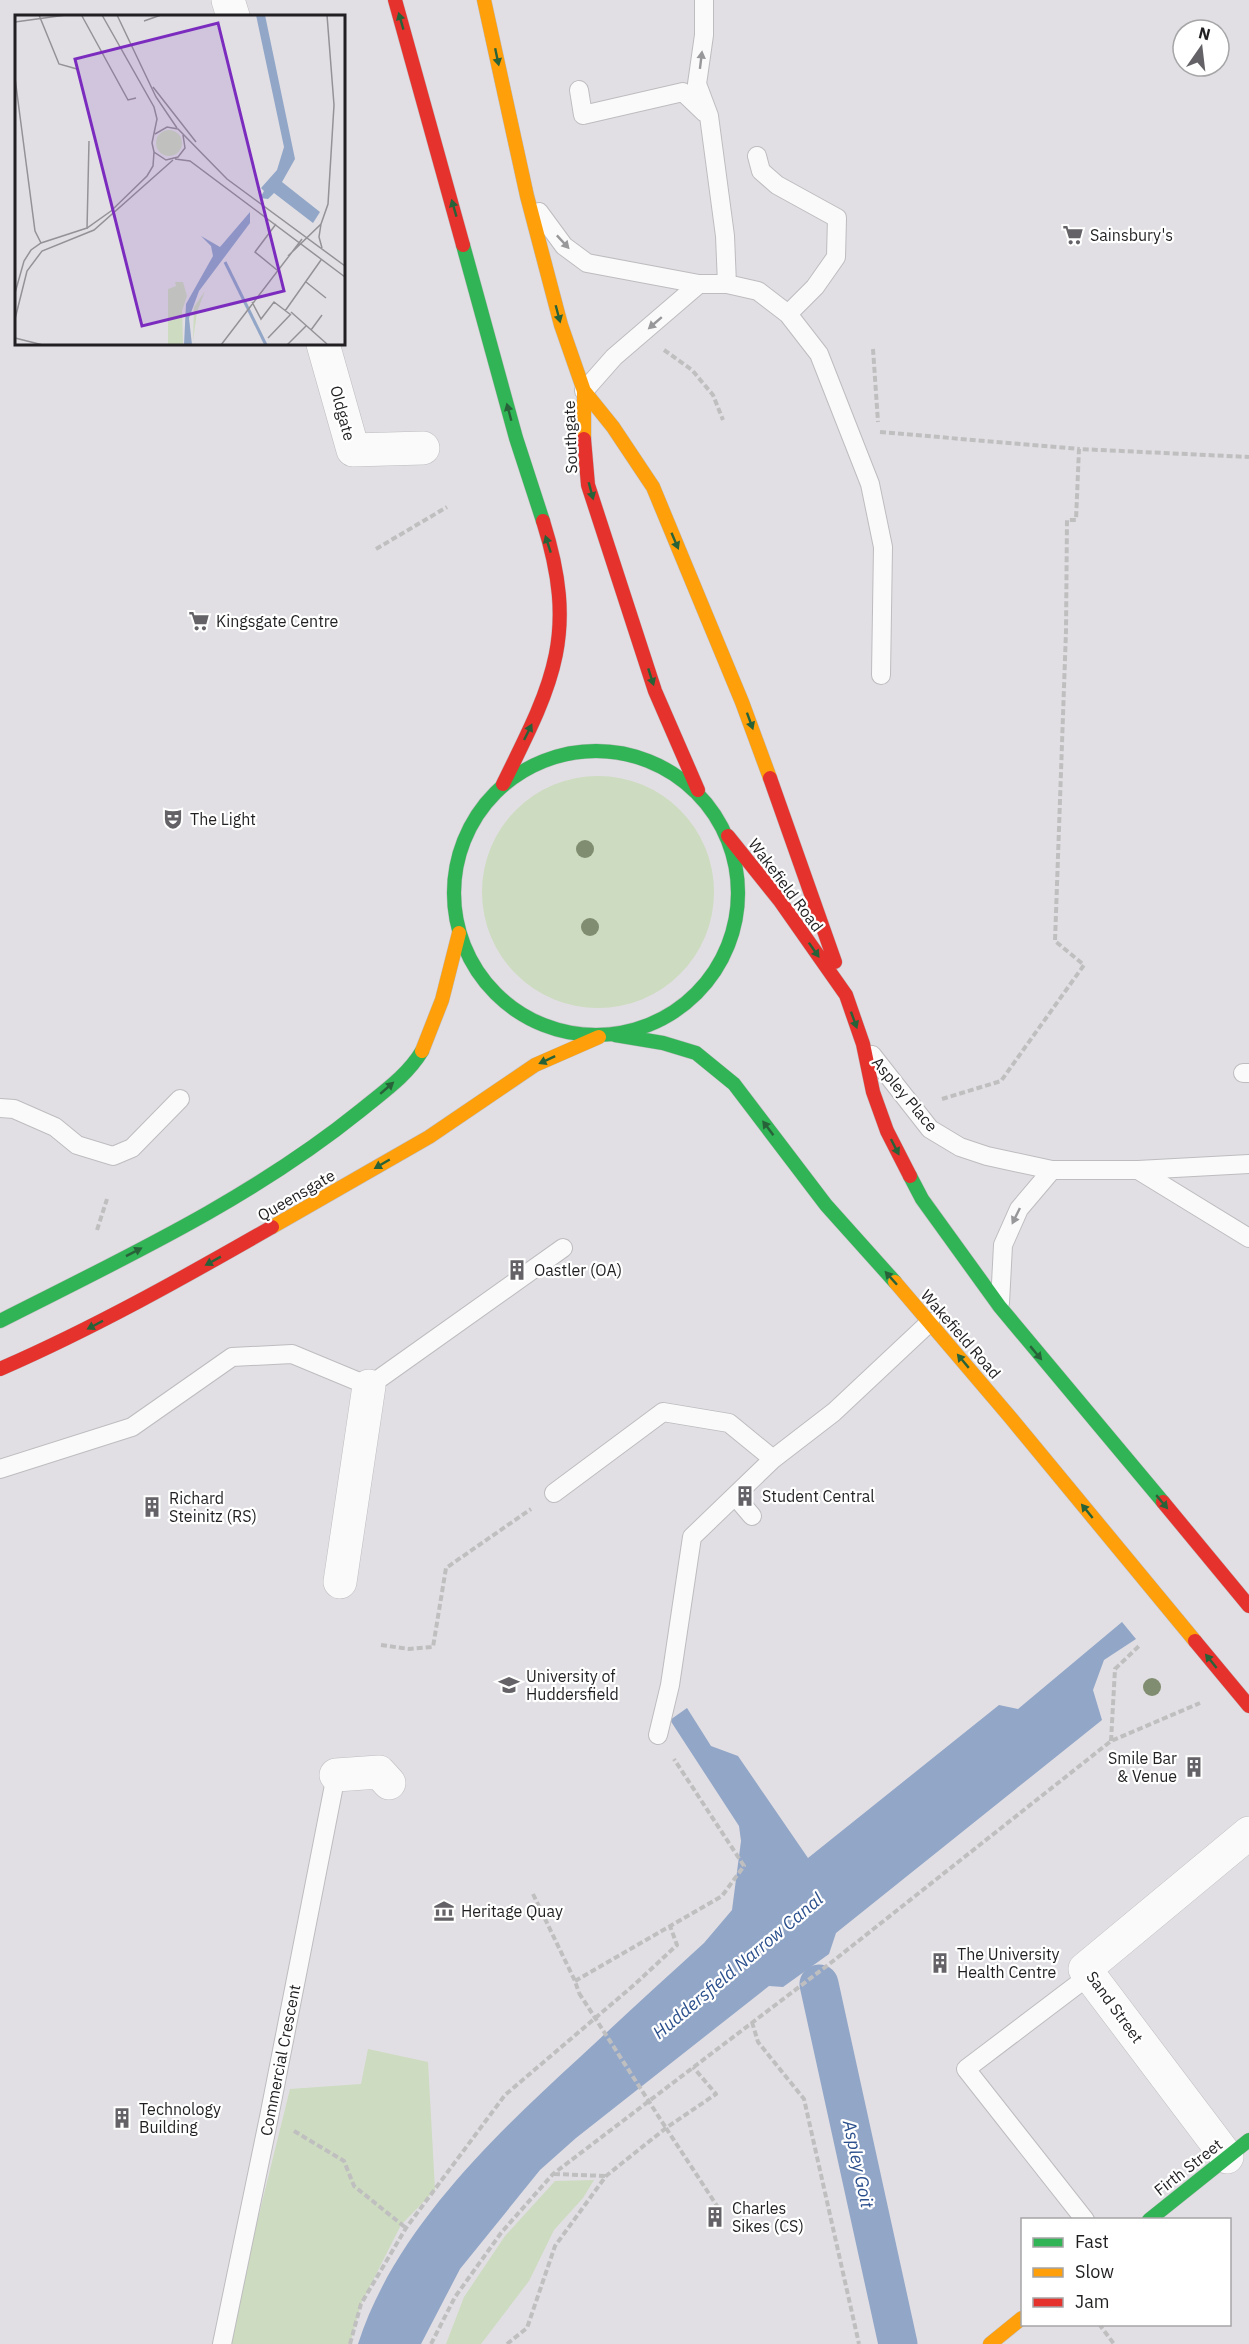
<svg xmlns="http://www.w3.org/2000/svg" width="1249" height="2344" viewBox="0 0 1249 2344" font-family="'IBM Plex Sans',sans-serif">
	<style>
		.green { fill: #cddbc0 }
		.water { fill: #92a6c8 }
		.lines { fill: none; stroke-linecap: round; stroke-linejoin: round }
		.canal { stroke: #92a6c8; stroke-width: 39 }
		.lane-casing { stroke: #bebcbf; stroke-width: 20 }
		.street-casing { stroke: #bebcbf; stroke-width: 34 }
		.fast-casing { stroke: #bebcbf; stroke-width: 15 }
		.slow-casing { stroke: #bebcbf; stroke-width: 15 }
		.jam-casing { stroke: #bebcbf; stroke-width: 15 }
		.path { stroke: #c0bfc0; stroke-width: 4; stroke-dasharray: 6 3; stroke-linecap: butt }
		.lane { stroke: #fafafb; stroke-width: 18 }
		.street { stroke: #fafafb; stroke-width: 33 }
		.fast { stroke: #30b455; stroke-width: 14 }
		.slow { stroke: #ff9f0a; stroke-width: 14 }
		.jam { stroke: #e5322d; stroke-width: 14 }
		.path-bridge { stroke: #c0bfc0; stroke-width: 4; stroke-dasharray: 6 3; stroke-linecap: butt }
		.tree { fill: #808d70 }
		.oneway { fill: #286239 }
		.oneway2 { fill: #989799 }
		.labels { text-anchor: middle; stroke-width: 4.5; stroke-linejoin: round; paint-order: stroke }
		.poi-label { font-size: 16px; fill: #211f22; stroke: #fff; text-anchor: start }
		.street-label { font-size: 16px; fill: #211f22; stroke: #fff }
		.water-label { font-size: 18px; font-style: italic; fill: #2b508d; stroke: #fff }
		.inset-river { fill: none; stroke: #92a6c8; stroke-width: 3 }
		.inset-road { fill: none; stroke: #949296; stroke-width: 1.5 }
		.view { fill: #7b2cbf; fill-opacity: 0.15; stroke: #7b2cbf; stroke-width: 3 }
		.inset-edge { fill: none; stroke: #211f22; stroke-width: 3 }
	</style>
	<rect width="100%" height="100%" fill="#e1dfe3"/>
	<path class="green" d="M482 892a116 116 0 1 1 232 0a116 116 0 1 1-232 0Z
		M368 2049 428 2062 435 2190 401 2225 361 2304 350 2344H227L290 2089 361 2084Z
		M594 2180 583 2198 554 2230 529 2281 481 2344H446L464 2297 505 2236 555 2181Z"/>
	<path class="water" d="M1122 1622 1136 1639 1104 1660 1093 1690 1102 1720 836 1933 829 1954 783 1987 769 1986 576 2138 540 2170 460 2269 421 2344H358C394 2231 494 2136 579 2058 621 2019 662 1981 704 1943L732 1910 741 1841 739 1826 670 1720 687 1708 711 1746 738 1756 808 1858 999 1705 1018 1709Z"/>
	<g class="lines">
		<path class="canal" d="M819 1984 898 2344"/>
		<g class="lane-casing">
			<path id="lane" d="M704 0V35L697 84 709 116 725 236 727 284
				M579 90 583 115 683 92 705 113
				M757 156 761 171 777 185 837 218 836 257 815 287 788 314
				M539 212 564 246 587 263 699 284H727L758 291 788 314 819 354 870 484 883 547 881 675
				M584 391 614 357 699 284
				M872 1055 930 1129 960 1147 987 1156 1052 1170H1138L1249 1164
				M1243 1073H1249
				M0 1108 14 1109 55 1127 77 1145 113 1156 132 1148 180 1099
				M1138 1170 1249 1238
				M1000 1303 1003 1245 1019 1209 1052 1170
				M0 1469 132 1427 232 1357 292 1354 369 1386 563 1248
				M554 1493 663 1412 729 1423 773 1459
				M735 1496 752 1516
				M658 1735 670 1685 692 1537 773 1459 834 1412 930 1322
				M1085 2220 966 2069 1090 1975
				M222 2344 269 2117 336 1775"/>
		</g>
		<g class="street-casing">
			<path id="street" d="M228 0 233 16
				M323 344 353 450 423 448
				M340 1582 369 1386
				M336 1775 379 1772 389 1783
				M1227 2157 1085 1969 1249 1833"/>
		</g>
		<g class="fast-casing">
			<path id="fast" d="M463 245 516 438 543 521
				M454 893a142 142 0 1 1 284 0a142 142 0 1 1-284 0Z
				M615 1035 663 1043 696 1053 734 1084 826 1205 895 1282
				M910 1176 922 1199 1000 1307 1163 1502
				M0 1321C124 1258 251 1199 360 1111 383 1092 407 1076 422 1051
				M1149 2220 1249 2140"/>
		</g>
		<g class="slow-casing">
			<path id="slow" d="M484 0 527 196 561 325 584 391V439
				M584 391 613 427 653 487 742 702 770 778
				M422 1051 442 1000 459 933
				M272 1227 429 1137 535 1065 599 1037
				M895 1282 1010 1417 1195 1641
				M990 2344 1022 2318"/>
		</g>
		<g class="jam-casing">
			<path id="jam" d="M395 0 463 245
				M584 439 588 485 655 691 698 790
				M770 778 835 962
				M503 784C553 683 579 635 543 521
				M728 836 780 901 846 995 863 1044 873 1092 887 1131 910 1176
				M0 1369C94 1328 183 1278 272 1227
				M1163 1502 1249 1606
				M1195 1641 1249 1706"/>
		</g>
		<path class="path" d="M873 349 878 422
			M664 350 692 370 713 395 723 420
			M880 432 1079 449
			M376 549 447 507
			M942 1099 1001 1081 1084 965 1055 941 1066 631 1067 520H1076L1079 449 1249 457
			M97 1230 107 1199
			M381 1645 409 1649 433 1647 446 1568 531 1509
			M1111 1741 1115 1669 1140 1645
			M533 1894 575 1981 579 1993
			M575 1981 722 1896 744 1866 674 1759
			M752 2022 758 2042 804 2099 859 2344
			M666 2128 721 2212
			M294 2131 344 2161 354 2186 406 2228
			M554 2174 606 2176
			M1099 2324 1114 2344
			M350 2344 361 2304 406 2228 505 2095 634 1985 677 1945 670 1926
			M431 2344 455 2297 501 2233 553 2174 828 1965 1111 1741 1200 1703
			M507 2344 527 2328 555 2246 606 2176 666 2128 716 2094 693 2067"/>
		<use href="#lane" class="lane"/>
		<use href="#street" class="street"/>
		<use href="#fast" class="fast"/>
		<use href="#slow" class="slow"/>
		<use href="#jam" class="jam"/>
		<path class="path-bridge" d="M579 1993 666 2128"/>
	</g>
	<g class="tree">
		<circle cx="585" cy="849" r="9"/>
		<circle cx="590" cy="927" r="9"/>
		<circle cx="1152" cy="1687" r="9"/>
	</g>
	<defs><path id="oneway-solid" d="M-6-.8H1V-3.2L6.5 0L1 3.2V.8H-6Z" transform="scale(1.5)"/></defs>
	<g class="oneway">
		<use href="#oneway-solid" transform="translate(401 21) rotate(-106)"/>
		<use href="#oneway-solid" transform="translate(497 57) rotate(78)"/>
		<use href="#oneway-solid" transform="translate(454 208) rotate(-106)"/>
		<use href="#oneway-solid" transform="translate(558 314) rotate(75)"/>
		<use href="#oneway-solid" transform="translate(509 412) rotate(-105)"/>
		<use href="#oneway-solid" transform="translate(591 491) rotate(75)"/>
		<use href="#oneway-solid" transform="translate(675 541) rotate(67)"/>
		<use href="#oneway-solid" transform="translate(548 544) rotate(-108)"/>
		<use href="#oneway-solid" transform="translate(651 677) rotate(72)"/>
		<use href="#oneway-solid" transform="translate(750 721) rotate(70)"/>
		<use href="#oneway-solid" transform="translate(528 732) rotate(-64)"/>
		<use href="#oneway-solid" transform="translate(814 950) rotate(55)"/>
		<use href="#oneway-solid" transform="translate(854 1020) rotate(70)"/>
		<use href="#oneway-solid" transform="translate(547 1060) rotate(155)"/>
		<use href="#oneway-solid" transform="translate(387 1088) rotate(-41)"/>
		<use href="#oneway-solid" transform="translate(768 1128) rotate(-127)"/>
		<use href="#oneway-solid" transform="translate(895 1147) rotate(63)"/>
		<use href="#oneway-solid" transform="translate(382 1164) rotate(150)"/>
		<use href="#oneway-solid" transform="translate(134 1252) rotate(-27)"/>
		<use href="#oneway-solid" transform="translate(213 1261) rotate(151)"/>
		<use href="#oneway-solid" transform="translate(891 1278) rotate(-132)"/>
		<use href="#oneway-solid" transform="translate(95 1325) rotate(152)"/>
		<use href="#oneway-solid" transform="translate(1036 1353) rotate(50)"/>
		<use href="#oneway-solid" transform="translate(963 1361) rotate(-130)"/>
		<use href="#oneway-solid" transform="translate(1162 1502) rotate(50)"/>
		<use href="#oneway-solid" transform="translate(1087 1511) rotate(-129)"/>
		<use href="#oneway-solid" transform="translate(1211 1661) rotate(-129)"/>
	</g>
	<g class="oneway2">
		<use href="#oneway-solid" transform="translate(701 60) rotate(-83)"/>
		<use href="#oneway-solid" transform="translate(563 242) rotate(47)"/>
		<use href="#oneway-solid" transform="translate(655 323) rotate(139)"/>
		<use href="#oneway-solid" transform="translate(1016 1216) rotate(116)"/>
	</g>
	<defs>
		<g id="supermarket-bare" transform="scale(1.62)"><path d="M-6-5.5h2.5l.6 2H6L4.5 2H-2.5L-4.4-4H-6ZM-1.5 3.2a1.3 1.3 0 1 0 .1 0ZM3 3.2a1.3 1.3 0 1 0 .1 0Z" fill="#646266" stroke="#fff" stroke-width="2.5" paint-order="stroke"/></g>
		<g id="theatre-bare" transform="scale(1.62)"><path d="M-5-5.5Q0-4 5-5.5V0Q5 5 0 6Q-5 5-5 0ZM-3.3-2.5H-1v1.5H-3.3ZM1-2.5H3.3v1.5H1ZM-2.8 1Q0 5.5 2.8 1Z" fill="#646266" stroke="#fff" stroke-width="2.5" paint-order="stroke"/></g>
		<g id="building-bare" transform="scale(1.62)"><path d="M-4-6H4V6H1V3H-1V6H-4ZM-2.5-4.3h1.7v1.8h-1.7ZM.8-4.3h1.7v1.8H.8ZM-2.5-1h1.7V.8h-1.7ZM.8-1h1.7V.8H.8Z" fill="#646266" stroke="#fff" stroke-width="2.5" paint-order="stroke"/></g>
		<g id="university-bare" transform="scale(1.62)"><path d="M0-5L7-2L0 1L-7-2ZM-4 1L0 2.5L4 1V4Q0 6-4 4Z" fill="#646266" stroke="#fff" stroke-width="2.5" paint-order="stroke"/></g>
		<g id="museum-bare" transform="scale(1.62)"><path d="M0-6L6-3V-2H-6V-3ZM-5-1h2V3h-2ZM-1-1h2V3h-2ZM3-1h2V3H3ZM-6 4H6V6H-6Z" fill="#646266" stroke="#fff" stroke-width="2.5" paint-order="stroke"/></g>
	</defs>
	<g fill-rule="evenodd">
		<use href="#supermarket-bare" x="1073" y="235"/>
		<use href="#supermarket-bare" x="199" y="621"/>
		<use href="#theatre-bare" x="173" y="819"/>
		<use href="#building-bare" x="517" y="1270"/>
		<use href="#building-bare" x="745" y="1496"/>
		<use href="#building-bare" x="152" y="1507"/>
		<use href="#university-bare" x="509" y="1685"/>
		<use href="#building-bare" x="1194" y="1767"/>
		<use href="#museum-bare" x="444" y="1911"/>
		<use href="#building-bare" x="940" y="1963"/>
		<use href="#building-bare" x="122" y="2118"/>
		<use href="#building-bare" x="715" y="2217"/>
	</g>
	<g class="labels">
		<g class="poi-label">
			<text x="1090" y="241">Sainsbury's</text>
			<text x="216" y="627">Kingsgate Centre</text>
			<text x="190" y="825">The Light</text>
			<text x="534" y="1276">Oastler (OA)</text>
			<text x="762" y="1502">Student Central</text>
			<text x="169" y="1504">Richard<tspan x="169" dy="18">Steinitz (RS)</tspan></text>
			<text x="526" y="1682">University of<tspan x="526" dy="18">Huddersfield</tspan></text>
			<text x="1177" y="1764" text-anchor="end">Smile Bar<tspan x="1177" dy="18">&amp; Venue</tspan></text>
			<text x="461" y="1917">Heritage Quay</text>
			<text x="957" y="1960">The University<tspan x="957" dy="18">Health Centre</tspan></text>
			<text x="139" y="2115">Technology<tspan x="139" dy="18">Building</tspan></text>
			<text x="732" y="2214">Charles<tspan x="732" dy="18">Sikes (CS)</tspan></text>
		</g>
		<g class="street-label">
			<text transform="translate(343 413) rotate(75)" y="6">Oldgate</text>
			<text transform="translate(570 437) rotate(-92)" y="6">Southgate</text>
			<text transform="translate(786 885) rotate(53)" y="6">Wakefield Road</text>
			<text transform="translate(905 1094) rotate(50)" y="6">Aspley Place</text>
			<text transform="translate(296 1195) rotate(-30)" y="6">Queensgate</text>
			<text transform="translate(961 1334) rotate(49)" y="6">Wakefield Road</text>
			<text transform="translate(1115 2007) rotate(54)" y="6">Sand Street</text>
			<text transform="translate(280 2060) rotate(-79)" y="6">Commercial Crescent</text>
			<text transform="translate(1188 2167) rotate(-38)" y="6">Firth Street</text>
		</g>
		<g class="water-label">
			<text transform="translate(738 1966) rotate(-40)" y="6">Huddersfield Narrow Canal</text>
			<text transform="translate(858 2164) rotate(78)" y="6">Aspley Goit</text>
		</g>
	</g>
	<g transform="translate(15 15)">
		<rect width="330" height="330" fill="#e1dfe3"/>
		<path d="M141 128a13 13 0 1 1 26 0a13 13 0 1 1-26 0ZM160 267H168L172 281 167 296 168 329 153 330V274L161 271ZM190 276 182 297 178 326 179 292Z" fill="#cddbc0"/>
		<path d="M241 0H250L280 144 267 167 305 197 298 208 259 178 253 184 245 183 249 176 246 173 262 155 269 132ZM235 197V208L184 276 174 303 177 330H169L171 289 198 241 196 231 186 221 205 232Z" fill="#92a6c8"/>
		<path class="inset-river" d="M210 247 251 330"/>
		<path class="inset-road" d="M24 0 44 49 62 54M87 0 139 92 142 104 137 128 139 137 151 145 163 142 170 133 168 120M102 0 141 82 162 113M67 1 113 85 121 83M129 6 146 0M0 7 51 0M0 63 20 216 26 228M138 72 181 127M140 119 152 112 163 114 212 164 330 251M160 144 175 146 330 262M261 209 240 237 262 255M306 209 304 222 307 233M72 214 74 126M273 241 306 209 313 189 319 90 312 0M291 267 311 283M0 278 9 246 16 235 26 228 72 213 96 196 132 161 138 151 139 137M237 287 246 304 259 287 276 300M270 296 306 245M276 297 312 329M0 304 12 256 27 236 79 215 158 145M296 315 307 300M0 323 28 330M253 323 276 299M206 330 287 224M272 330 291 311"/>
		<path class="view" d="M203 8 269 276 127 311 60 44Z"/>
		<rect width="330" height="330" class="inset-edge"/>
	</g>
	<rect x="1021" y="2218" width="210" height="108" fill="#ffffff" stroke="#a6a5a7" stroke-width="1.5"/>
	<rect x="1033" y="2238" width="30" height="9" fill="#30b455" stroke="#a6a5a7" stroke-width="1.5"/>
	<text x="1075" y="2248" font-size="18" fill="#211f22">Fast</text>
	<rect x="1033" y="2268" width="30" height="9" fill="#ff9f0a" stroke="#a6a5a7" stroke-width="1.5"/>
	<text x="1075" y="2278" font-size="18" fill="#211f22">Slow</text>
	<rect x="1033" y="2298" width="30" height="9" fill="#e5322d" stroke="#a6a5a7" stroke-width="1.5"/>
	<text x="1075" y="2308" font-size="18" fill="#211f22">Jam</text>
	<g transform="translate(1201 48) rotate(14)"><circle r="28" fill="#ffffff" stroke="#a6a5a7" stroke-width="1.5"/>
	<path d="M0-4.5L10 22L0 15L-10 22Z" fill="#646266"/>
	<text y="-9" font-size="16" font-weight="bold" text-anchor="middle" fill="#211f22">N</text>
	</g>
</svg>
